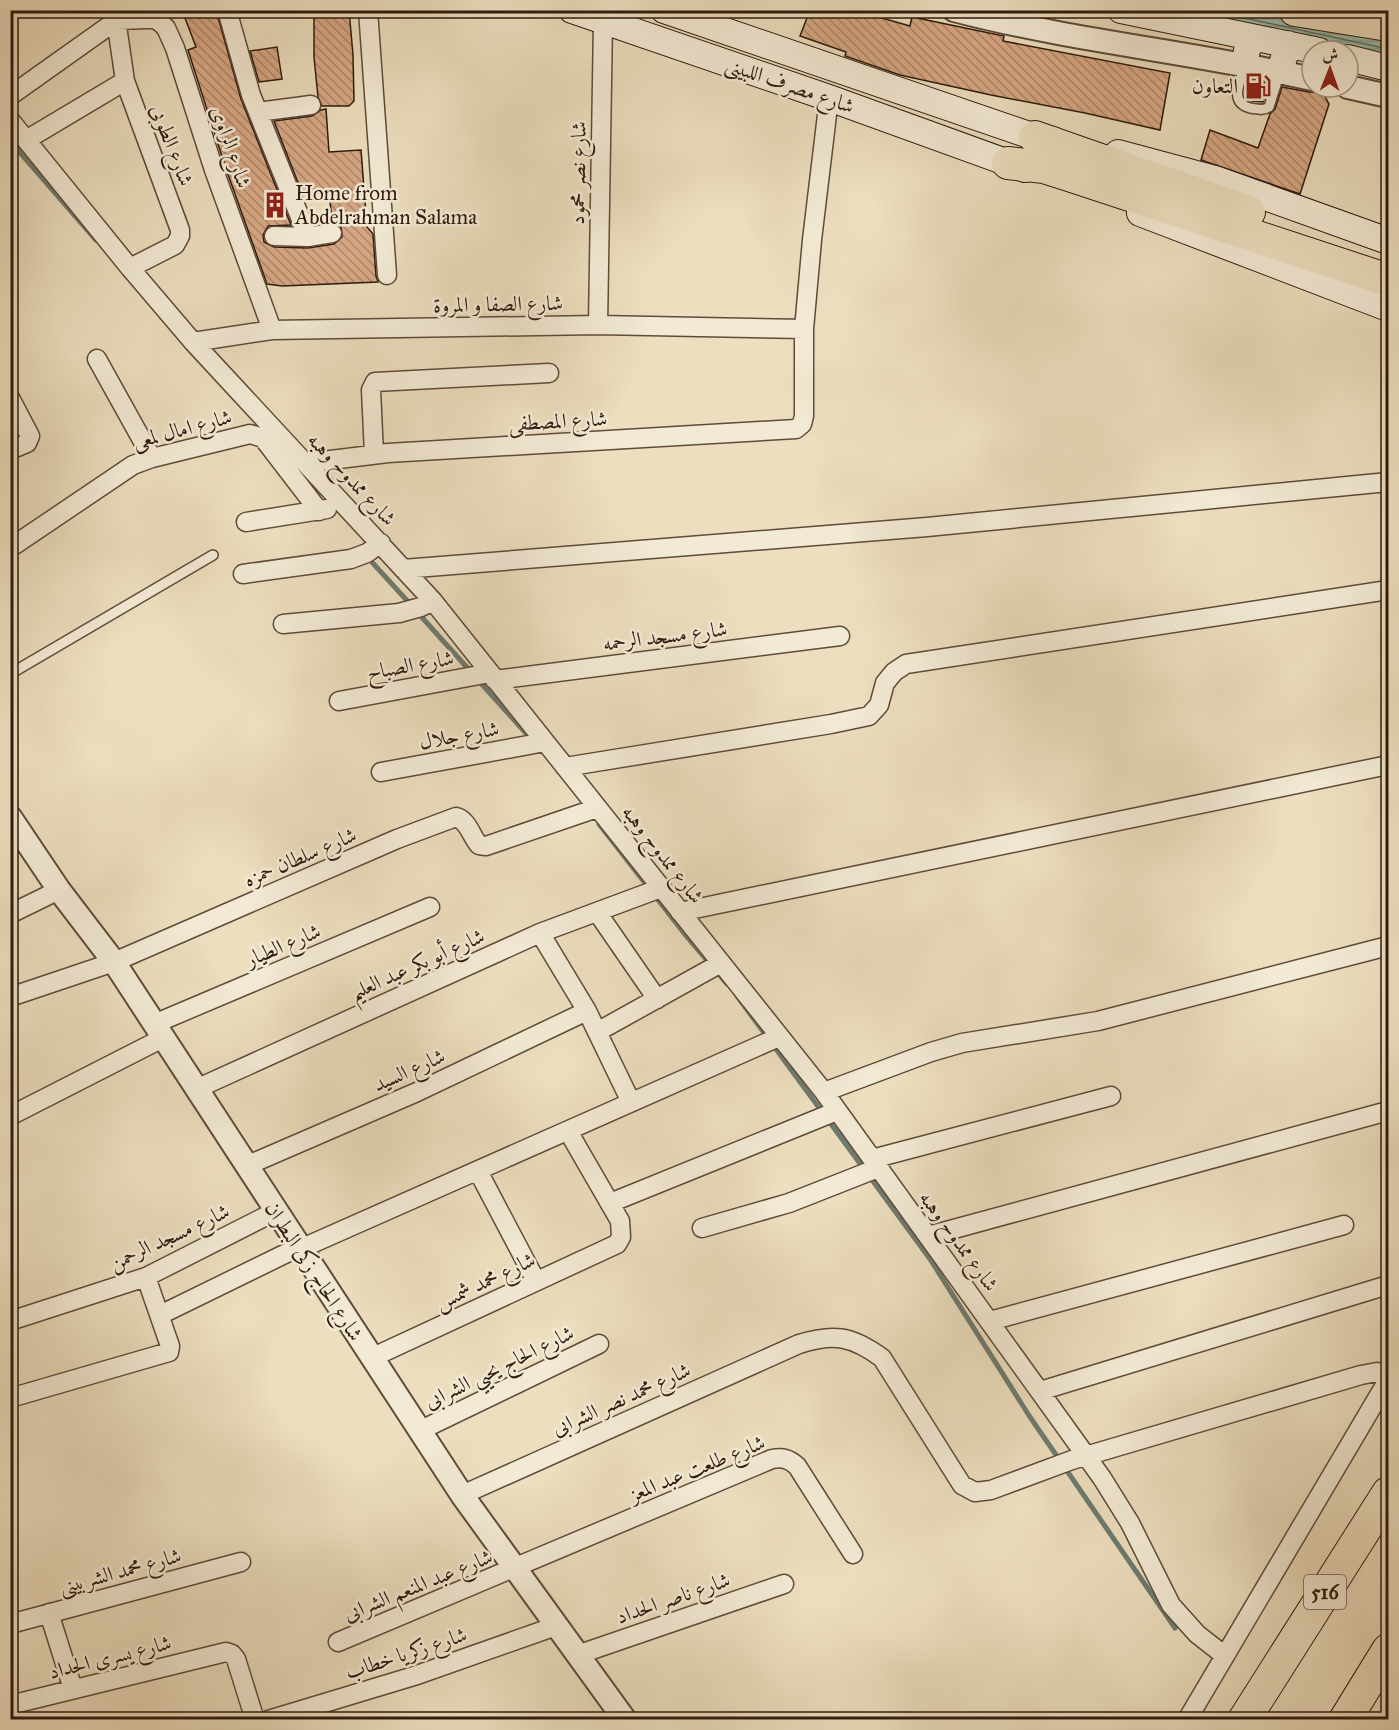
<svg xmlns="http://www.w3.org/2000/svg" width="1399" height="1730" viewBox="0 0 1399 1730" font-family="'IM FELL Great Primer',Amiri,serif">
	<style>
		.water { fill: url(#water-rules); stroke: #6e7b6f; stroke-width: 1.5 }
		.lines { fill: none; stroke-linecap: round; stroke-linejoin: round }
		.shore { stroke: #646b5f; stroke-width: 1.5 }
		.stream { stroke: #6e7b6f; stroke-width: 5 }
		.building { fill: url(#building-back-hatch); stroke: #2e1a0e; stroke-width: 1.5 }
		.service-casing { stroke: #5e4b3a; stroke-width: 12 }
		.minor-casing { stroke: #5e4b3a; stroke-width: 21 }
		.tertiary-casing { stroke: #5e4b3a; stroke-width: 26 }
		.secondary-casing { stroke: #2e1a0e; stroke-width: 28 }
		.motorway-casing { stroke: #2e1a0e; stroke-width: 34 }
		.service { stroke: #f3ead5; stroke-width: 9 }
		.minor { stroke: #f3ead5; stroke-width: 18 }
		.tertiary { stroke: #f3ead5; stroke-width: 22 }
		.secondary { stroke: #f3ead5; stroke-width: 26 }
		.motorway { stroke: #ecdebe; stroke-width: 32 }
		.labels { text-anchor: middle; stroke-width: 5; stroke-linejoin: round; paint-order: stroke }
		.shield { fill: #f3ead5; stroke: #69584a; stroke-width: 1.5 }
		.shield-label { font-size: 20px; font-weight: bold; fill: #2e1a0e }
		.street-label { font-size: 21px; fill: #2e1a0e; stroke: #f3ead5 }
		.poi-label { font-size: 21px; fill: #2e1a0e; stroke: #f3ead5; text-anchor: end }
	</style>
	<defs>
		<pattern id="water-rules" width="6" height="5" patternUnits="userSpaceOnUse" patternTransform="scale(1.5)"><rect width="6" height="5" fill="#99bcb0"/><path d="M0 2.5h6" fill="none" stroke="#84a196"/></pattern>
		<pattern id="building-back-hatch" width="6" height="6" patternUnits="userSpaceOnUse" patternTransform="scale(1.5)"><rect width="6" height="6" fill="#d6a783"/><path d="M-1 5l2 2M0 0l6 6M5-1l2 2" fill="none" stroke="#ae876a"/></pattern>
	</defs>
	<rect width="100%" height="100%" fill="#ecdebe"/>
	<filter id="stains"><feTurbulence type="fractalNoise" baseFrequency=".00333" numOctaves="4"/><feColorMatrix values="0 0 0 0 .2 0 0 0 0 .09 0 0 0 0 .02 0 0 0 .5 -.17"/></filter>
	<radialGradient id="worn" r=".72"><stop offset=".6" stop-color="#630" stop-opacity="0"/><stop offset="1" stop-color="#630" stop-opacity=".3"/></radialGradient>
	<path class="water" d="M1177 11H1388V55Z"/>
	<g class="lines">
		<path class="shore" d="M1207 10 1388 49"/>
		<path class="stream" d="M10 141 96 240
			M370 560 412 606
			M418 613 472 673
			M478 680 532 740
			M599 824 687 937 727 984
			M737 996 930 1259 1030 1417 1175 1628"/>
	</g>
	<path class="building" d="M182 10H216L241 99 291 225 268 226 263 235 264 242 274 247 308 248 334 244 342 237 341 226 332 222 329 190 302 193 274 121 312 116 321 110 326 109 329 152 361 150 367 227 373 234 376 276 378 282 282 286 267 284 225 166 188 50 196 47Z
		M314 10H349L353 55 354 101 349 106H322L318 97 314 57Z
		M810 10H854L910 26 912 17 1004 36 1003 41 1170 73 1160 130 1085 113 991 95 900 75 845 56 846 52 800 36Z
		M277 47 282 79 259 82 250 51Z
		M1250 80 1269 84 1263 102 1252 101 1246 99Z
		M1282 87 1309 92 1323 93 1329 104 1300 194 1201 160 1210 130 1258 148 1270 114 1275 109Z"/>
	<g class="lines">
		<g class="service-casing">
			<path id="service" d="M1244 67C1240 83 1229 102 1250 108 1258 109 1263 111 1269 107L1280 72
				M10 674 213 555"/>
		</g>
		<g class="minor-casing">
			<path id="minor" d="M227 10 251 95 308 237
				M368 10 387 275
				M115 12 125 81 180 230V236L175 245 130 268
				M10 96 117 20 147 19H155L161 23 166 28 175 48 214 170 272 330
				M258 112 311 105
				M10 120 130 268 193 342 433 601 824 1092 1102 1478 1130 1523 1171 1605 1197 1634 1225 1656
				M26 140 125 81
				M274 236 308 237 332 233
				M598 325 603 21
				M193 342 272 330 598 325 804 329
				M97 359 152 458
				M10 398 30 436 27 443 10 450
				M374 454 371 390 375 382 549 373
				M306 463 388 453 796 429 802 424 804 416V329L812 240 829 98
				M246 522 327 509
				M10 548 133 465 152 458 250 434 263 438 319 511
				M403 569 927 527 1388 482
				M243 574 351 559 367 553 381 543
				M283 624 399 613 421 607 433 601
				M495 680 840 636
				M339 701 490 673
				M565 767 831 724 869 716 879 705 885 683 894 672 906 664 1388 590
				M381 772 545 742
				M597 912 657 999
				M680 912 1388 765
				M10 914 59 890
				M540 933 587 1011 631 1102
				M10 997 114 962 397 839 456 817C468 820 471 836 479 845L486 846 597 808
				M154 1024 430 907
				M597 1032 721 963
				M196 1089 540 933 661 888
				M824 1092 931 1052 962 1043 1098 1021 1388 946
				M10 1116 163 1038
				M872 1159 1111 1096
				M246 1166 417 1092 587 1011
				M478 1171 536 1281
				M610 1203 837 1111
				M702 1228 789 1203 878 1168
				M928 1236 1388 1111
				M300 1249 779 1037
				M160 1315 299 1247
				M10 1321 146 1277 276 1211
				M990 1321 1344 1225
				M371 1358 617 1244 621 1237 620 1221 568 1131
				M1040 1391 1388 1285
				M10 1398 169 1352 170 1346 146 1277
				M419 1431 599 1344
				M462 1495 799 1344C834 1333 852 1336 882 1358L962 1485 975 1492 991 1490 1072 1460 1361 1375 1377 1372 1388 1376
				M49 1613 73 1689
				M10 1624 241 1562
				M338 1642 772 1459C783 1457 789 1459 797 1466L853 1554
				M577 1655 784 1584
				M10 1705 226 1652 232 1654 236 1659 255 1720
				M268 1720 414 1676 556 1626
				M1187 1720 1388 1380"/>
		</g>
		<g class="tertiary-casing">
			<path id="tertiary" d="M954 10C1072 41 1193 52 1312 79
				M1348 87 1388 96
				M10 817 59 890 114 962 462 1495 625 1720"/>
		</g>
		<g class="secondary-casing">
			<path id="secondary" d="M572 10 829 98 1025 169
				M664 10 1035 137 1053 140
				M1121 10 1319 51
				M1348 58 1388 68
				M1244 64 1250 37
				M1280 71 1288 44
				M1118 153 1215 179 1388 241
				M1140 213 1388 308"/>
		</g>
		<g class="motorway-casing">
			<path id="motorway" d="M1295 10 1388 25
				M1035 137 1249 212
				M1008 163 1044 167 1069 175 1388 280
				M1244 1720 1388 1493
				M1345 1720 1388 1650"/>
		</g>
		<use href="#service" class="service"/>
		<use href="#minor" class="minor"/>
		<use href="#tertiary" class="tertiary"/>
		<use href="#secondary" class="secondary"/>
		<use href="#motorway" class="motorway"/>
	</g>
	<defs>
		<g id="fuel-bare" transform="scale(2.07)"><path d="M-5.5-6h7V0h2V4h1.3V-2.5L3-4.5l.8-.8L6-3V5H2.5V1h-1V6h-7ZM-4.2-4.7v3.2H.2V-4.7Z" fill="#8f2418" stroke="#f3ead5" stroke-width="2.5" paint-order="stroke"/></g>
		<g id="building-bare" transform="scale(2.07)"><path d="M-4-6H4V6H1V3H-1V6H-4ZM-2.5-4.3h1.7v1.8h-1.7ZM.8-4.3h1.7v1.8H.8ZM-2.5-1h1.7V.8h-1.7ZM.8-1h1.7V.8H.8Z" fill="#8f2418" stroke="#f3ead5" stroke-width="2.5" paint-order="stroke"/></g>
	</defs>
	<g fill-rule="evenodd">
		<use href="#fuel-bare" x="1258" y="86"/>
		<use href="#building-bare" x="275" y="205"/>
	</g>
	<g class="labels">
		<rect class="shield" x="1304" y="1575" width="42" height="34" rx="4.5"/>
		<g class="shield-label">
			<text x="1325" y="1599">516</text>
		</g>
		<g class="street-label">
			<text transform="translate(790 85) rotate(19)" y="7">شارع مصرف اللبينى</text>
			<text transform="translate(172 145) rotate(69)" y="7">شارع الطوبى</text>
			<text transform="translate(231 147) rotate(71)" y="7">شارع الراوى</text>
			<text transform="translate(578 173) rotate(-89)" y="7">شارع نصر محمود</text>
			<text transform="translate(498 304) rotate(-1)" y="7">شارع الصفا و المروة</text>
			<text transform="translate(558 421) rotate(-3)" y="7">شارع المصطفى</text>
			<text transform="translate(182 429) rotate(-15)" y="7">شارع امال لمعى</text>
			<text transform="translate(352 479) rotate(47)" y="7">شارع ممدوح وهبه</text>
			<text transform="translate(665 636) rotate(-7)" y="7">شارع مسجد الرحمه</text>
			<text transform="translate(410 665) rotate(-10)" y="7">شارع الصباح</text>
			<text transform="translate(459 735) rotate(-10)" y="7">شارع جلال</text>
			<text transform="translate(663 854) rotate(52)" y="7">شارع ممدوح وهبه</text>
			<text transform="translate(300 857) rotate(-23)" y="7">شارع سلطان حمزه</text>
			<text transform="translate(283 945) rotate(-23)" y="7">شارع الطيار</text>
			<text transform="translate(417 964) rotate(-24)" y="7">شارع أبو بكر عبد العليم</text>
			<text transform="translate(409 1070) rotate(-24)" y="7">شارع السيد</text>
			<text transform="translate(169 1237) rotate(-25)" y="7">شارع مسجد الرحمن</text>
			<text transform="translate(959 1241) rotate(54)" y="7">شارع ممدوح وهبه</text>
			<text transform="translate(314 1271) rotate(57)" y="7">شارع الحاج زكى البطران</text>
			<text transform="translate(485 1281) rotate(-25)" y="7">شارع محمد شمس</text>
			<text transform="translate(499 1367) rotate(-26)" y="7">شارع الحاج يحيي الشرابى</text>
			<text transform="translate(621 1399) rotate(-24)" y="7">شارع محمد نصر الشرابى</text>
			<text transform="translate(697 1468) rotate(-22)" y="7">شارع طلعت عبد المعز</text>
			<text transform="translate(120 1571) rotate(-15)" y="7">شارع محمد الشربينى</text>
			<text transform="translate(418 1585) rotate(-22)" y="7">شارع عبد المنعم الشرابى</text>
			<text transform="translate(673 1598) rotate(-19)" y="7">شارع ناصر الحداد</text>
			<text transform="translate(406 1653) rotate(-18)" y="7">شارع زكريا خطاب</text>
			<text transform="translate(110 1657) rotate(-14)" y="7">شارع يسرى الحداد</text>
		</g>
		<g class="poi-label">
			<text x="1238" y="93">التعاون</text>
			<text x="295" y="200" text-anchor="start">Home from<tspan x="295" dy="24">Abdelrahman Salama</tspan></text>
		</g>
	</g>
	<rect width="1399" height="1730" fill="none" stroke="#ecdebe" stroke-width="36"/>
	<rect x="12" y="12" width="1375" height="1706" fill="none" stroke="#2e1a0e" stroke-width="3"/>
	<rect x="18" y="18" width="1363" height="1694" fill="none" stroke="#2e1a0e" stroke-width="1.5"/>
	<g transform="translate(1330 69) rotate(1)"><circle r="28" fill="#f3ead5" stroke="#a49785" stroke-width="1.5"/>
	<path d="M0-4.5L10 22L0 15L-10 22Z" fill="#8f2418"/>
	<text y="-9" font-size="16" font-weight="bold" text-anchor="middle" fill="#2e1a0e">ش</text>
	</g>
	<rect width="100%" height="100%" filter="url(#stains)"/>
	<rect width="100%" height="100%" fill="url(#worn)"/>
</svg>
